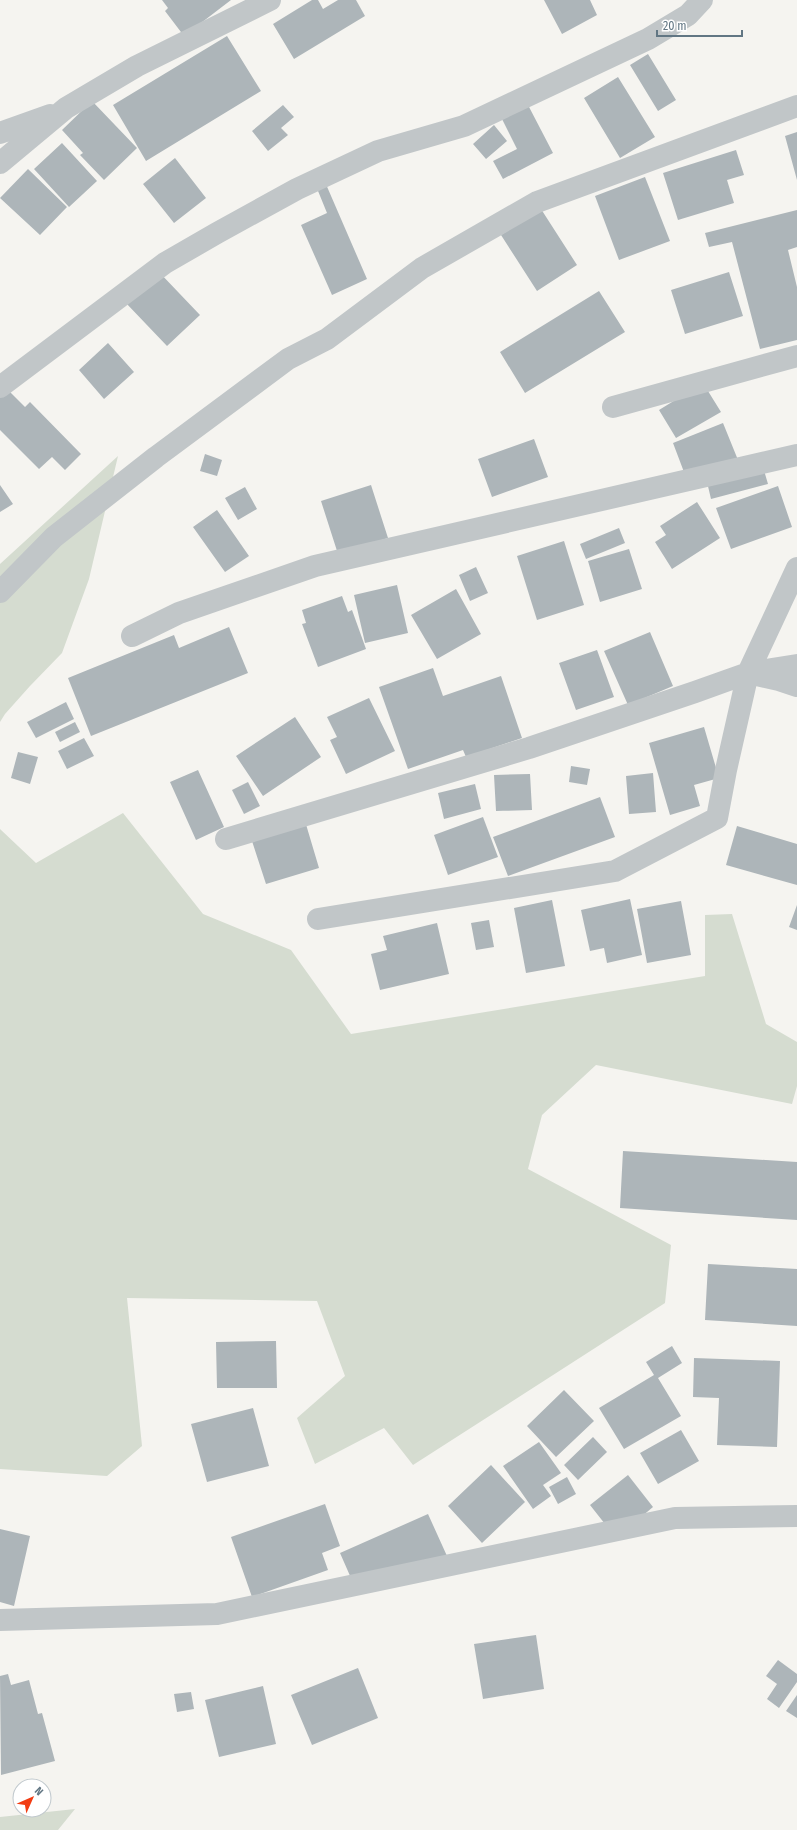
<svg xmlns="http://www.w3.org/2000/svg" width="797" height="1830" viewBox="0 0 797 1830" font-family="'Fira Sans Condensed',sans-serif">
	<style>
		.green { fill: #d5dcd0 }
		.building { fill: #adb5b9 }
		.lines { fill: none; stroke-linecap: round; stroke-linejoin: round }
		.minor { stroke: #c1c6c8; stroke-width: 22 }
	</style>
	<rect width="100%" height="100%" fill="#f5f4f0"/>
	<path class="green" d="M118 456 89 579 62 653 30 686 5 714 0 722V564Z
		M123 813 203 914 291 950 351 1034 705 976V915L732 914 766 1024 797 1042V1086L792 1104 596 1065 542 1115 528 1169 671 1245 665 1303 413 1465 384 1428 315 1464 297 1418 345 1376 317 1301 127 1298 142 1446 107 1476 0 1469V829L36 863Z
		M75 1809 58 1830H0V1817Z"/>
	<path class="building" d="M162 0H231L184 36 165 11 168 8Z
		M312 0H318L323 9 338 0H356L365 16 294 59 273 24Z
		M544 0H590L597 15 562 34Z
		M227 36 261 91 146 161 113 105Z
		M648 54 676 100 658 111 630 65Z
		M618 77 655 137 620 158 584 98Z
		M92 101 137 148 104 180 80 155 83 153 62 130Z
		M283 105 294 117 281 128 288 135 268 151 252 131Z
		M528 105 553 153 503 179 493 161 517 149 502 119Z
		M494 125 507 141 486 159 473 144Z
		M797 132V180L785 136Z
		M62 143 97 181 69 207 34 169Z
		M736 150 744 175 727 180 734 203 678 220 663 173Z
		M175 158 206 198 174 223 143 184Z
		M28 169 67 207 40 235 0 198Z
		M645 177 670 241 619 260 595 196Z
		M325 182 367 279 332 295 301 225 327 213 316 186Z
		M541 209 577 265 537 291 501 235Z
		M797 210V247L788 250 797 287V340L760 349 732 242 709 247 705 233Z
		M158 271 200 315 167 346 125 302Z
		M729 272 743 316 685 334 671 290Z
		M599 291 625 332 525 393 500 352Z
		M108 343 134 372 104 399 79 370Z
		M703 383 721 412 676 438 659 410Z
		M7 389 25 407 30 402 81 454 65 470 52 457 39 469 0 430V396Z
		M723 423 738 460 687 480 673 443Z
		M534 439 548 477 492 497 478 459Z
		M205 454 222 460 217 476 200 471Z
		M763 467 768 484 711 499 707 482Z
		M0 485 13 504 0 512Z
		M371 485 388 538 338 554 321 501Z
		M778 486 792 527 731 549 716 508Z
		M245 487 257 509 238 520 225 498Z
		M697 502 720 538 672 569 655 542 666 535 660 526Z
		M217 510 249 556 225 572 193 527Z
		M619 528 625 543 586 559 580 544Z
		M564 541 584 605 537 620 517 556Z
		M629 549 642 589 600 602 588 561Z
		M476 567 488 593 470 601 459 575Z
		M397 585 408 633 365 643 354 595Z
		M456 589 481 634 437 659 411 615Z
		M342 596 348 612 352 610 366 649 318 667 302 624 306 623 302 610Z
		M229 627 248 673 91 736 68 678 174 635 179 648Z
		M650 632 673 686 628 705 604 651Z
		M597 650 614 697 576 710 559 663Z
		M433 668 443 696 501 676 522 738 466 757 463 750 408 769 379 687Z
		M369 698 395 751 346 774 330 740 337 737 327 717Z
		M66 702 74 719 36 738 27 722Z
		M295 717 321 757 263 796 236 756Z
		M75 722 80 732 60 742 55 732Z
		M704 727 719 778 694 785 700 806 670 815 649 743Z
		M84 738 94 756 67 769 58 751Z
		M18 752 38 757 30 784 11 778Z
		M571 766 590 769 587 785 569 782Z
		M198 770 224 827 196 840 170 782Z
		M653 773 656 812 629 814 626 776Z
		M530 774 532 810 496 811 494 775Z
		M248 782 260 806 244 814 232 790Z
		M475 784 481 809 444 819 438 793Z
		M600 797 615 837 508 876 493 837Z
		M483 817 498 857 448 875 434 835Z
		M305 821 319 868 266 884 251 838Z
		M737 826 797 844V885L726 865Z
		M630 899 642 955 607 963 604 948 590 951 581 910Z
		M552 900 565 966 526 973 514 908Z
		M681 901 691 955 647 963 637 909Z
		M797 905V930L789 927Z
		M489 920 494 947 476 950 471 923Z
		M437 923 449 974 380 990 371 954 387 950 383 936Z
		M623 1151 797 1162V1220L620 1208Z
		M708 1264 797 1269V1326L705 1320Z
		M276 1341 277 1388H217L216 1342Z
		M672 1346 682 1363 658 1378 681 1416 624 1449 599 1408 654 1375 646 1362Z
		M694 1358 780 1361 777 1447 717 1445 719 1398 693 1397Z
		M564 1390 594 1421 556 1457 527 1426Z
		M253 1408 269 1466 207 1482 191 1424Z
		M681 1430 699 1461 658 1484 640 1453Z
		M593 1437 607 1452 578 1480 564 1465Z
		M539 1442 561 1473 543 1485 551 1496 533 1509 503 1466Z
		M491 1465 525 1502 482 1543 448 1506Z
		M628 1475 653 1507 616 1538 590 1505Z
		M567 1477 576 1494 558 1504 549 1487Z
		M325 1504 340 1546 322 1553 328 1570 252 1597 231 1537Z
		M428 1514 447 1556 358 1594 340 1553Z
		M0 1529 30 1536 14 1606 0 1602Z
		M536 1635 544 1689 483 1699 474 1644Z
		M778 1660 797 1674V1682L779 1708 767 1699 777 1684 766 1676Z
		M358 1668 378 1718 312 1745 291 1695Z
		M8 1674 11 1685 29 1680 38 1714 42 1713 55 1761 1 1775 0 1676Z
		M263 1686 276 1744 219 1757 205 1700Z
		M191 1692 194 1709 177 1712 174 1694Z
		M797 1695V1718L786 1711Z"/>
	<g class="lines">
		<path class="minor" d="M0 133 50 115
			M0 163 66 108 137 66 270 0
			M0 387 165 263 217 233 297 189 378 151 464 126 648 39 688 15 702 0
			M613 407 797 356
			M0 592 54 537 156 457 288 359 327 339 422 268 537 202 797 106
			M132 636 179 613 315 566 797 455
			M759 671 797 665
			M226 839 529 748 695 692 748 673 779 680 797 686
			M318 919 615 871 717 818 726 770 748 673 797 568
			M0 1620 217 1614 675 1518 797 1516"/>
	</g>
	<g transform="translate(32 1798) rotate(45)"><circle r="19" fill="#ffffff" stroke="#c0c8cd"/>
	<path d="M0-3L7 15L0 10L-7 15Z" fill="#f23c13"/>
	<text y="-6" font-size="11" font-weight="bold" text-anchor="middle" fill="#617683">N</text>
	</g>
	<path d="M657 30v6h85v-6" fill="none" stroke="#617683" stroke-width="2"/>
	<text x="663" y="30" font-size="12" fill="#617683" stroke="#ffffff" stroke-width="3" paint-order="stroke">20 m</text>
</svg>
